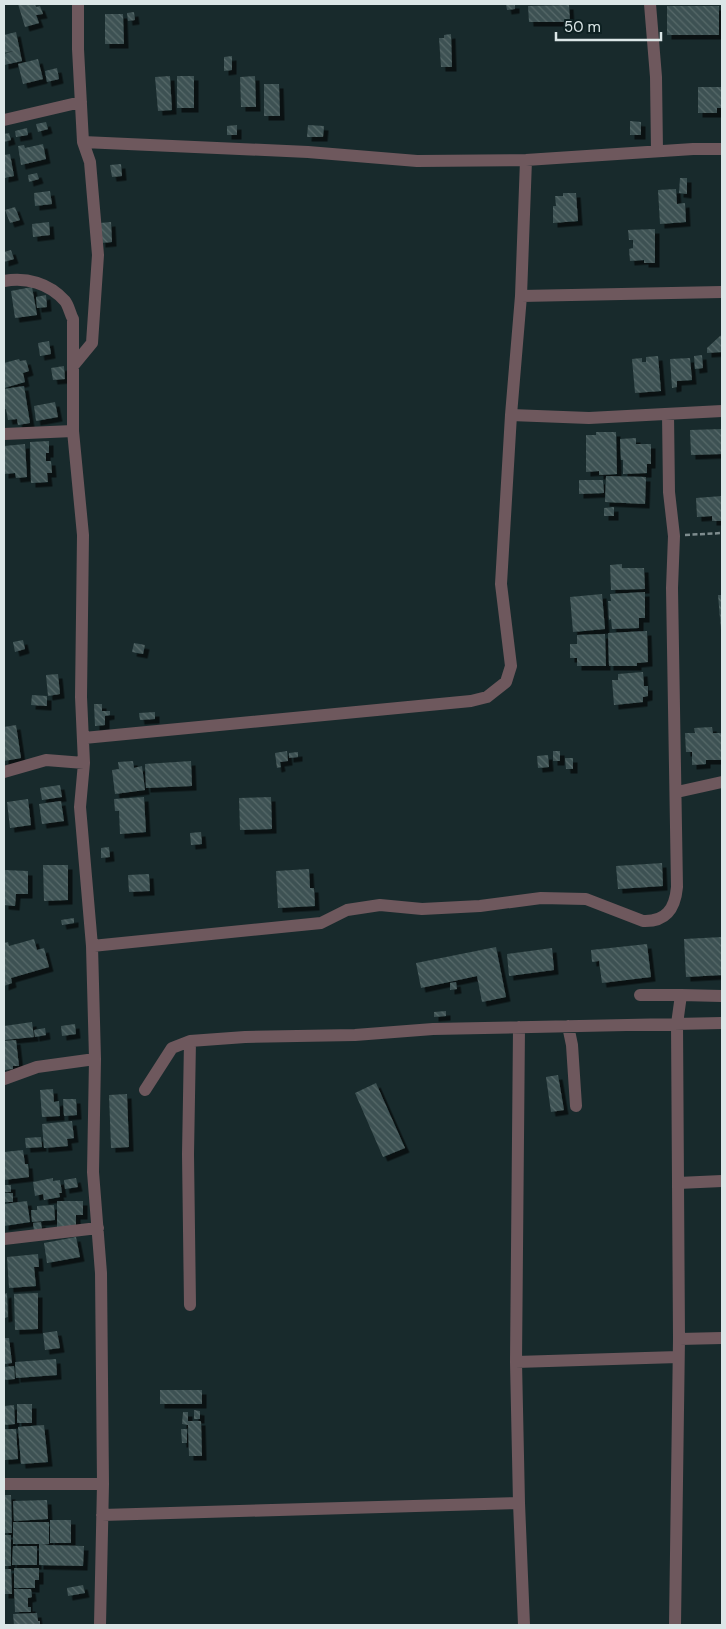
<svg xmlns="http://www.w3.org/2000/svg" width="726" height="1629" viewBox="0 0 726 1629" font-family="'DM Sans',sans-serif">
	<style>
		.building { fill: url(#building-back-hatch); filter: url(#shadow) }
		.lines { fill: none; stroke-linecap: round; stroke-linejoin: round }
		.path { stroke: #7e8c8e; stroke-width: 2.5; stroke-dasharray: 5 2.5; stroke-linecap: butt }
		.minor { stroke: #6e585d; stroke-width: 12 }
	</style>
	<defs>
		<pattern id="building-back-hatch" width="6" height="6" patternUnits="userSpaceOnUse" patternTransform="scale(1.25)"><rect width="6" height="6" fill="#3d5152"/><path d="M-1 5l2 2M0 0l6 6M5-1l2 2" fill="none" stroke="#586a6b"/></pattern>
		<filter id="shadow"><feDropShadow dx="4.5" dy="4.5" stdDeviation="0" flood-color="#0009"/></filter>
	</defs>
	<rect width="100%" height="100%" fill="#182a2c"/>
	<path class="building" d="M18 4H35L36 7 40 6 43 14 36 15 39 23 25 27Z
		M506 4H515V9L507 10Z
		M569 5 570 22H529L528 6Z
		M667 6H719V35H667Z
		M134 12 135 20 128 21 127 13Z
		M105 14H123L124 44H105Z
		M16 32 22 61 4 65V54L13 51 4 53V35Z
		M451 34 452 67H441L439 38H444V35Z
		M232 56V70L224 71V57Z
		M38 59 43 79 23 84 18 64Z
		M57 68 59 79 47 82 45 71Z
		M170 76 172 110 158 111 155 77Z
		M177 76H194V108H177Z
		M255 76 256 107H241L240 77Z
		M264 84H279L280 116H264Z
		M698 87H722V108H717V113H698Z
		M630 121 641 122V135H630Z
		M46 122 48 129 38 132 36 124Z
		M237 125V135H227V126Z
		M308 125 324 126 323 137H307Z
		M27 128 28 135 16 137 15 131Z
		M9 133 11 140 4 142V134Z
		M43 144 46 159 21 165 18 146 24 145 25 148Z
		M10 154 14 176 4 178V155Z
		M121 164 122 176 112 177 110 165Z
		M37 173 39 179 29 182 28 175Z
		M680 178H687V194L679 193Z
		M676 189 677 204 685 203 686 222 660 224 658 190Z
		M50 191 52 204 35 206 34 193Z
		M563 193H576L578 221 553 223V206H556L555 196H563Z
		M15 207 20 220 10 223 5 210Z
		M49 222 50 235 33 237 32 224Z
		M111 222 112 242 101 243 100 223Z
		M655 229V263H644V260L630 261 629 249 633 248V240H629L628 230Z
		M11 250 14 259 4 262V252Z
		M32 287 37 315 15 318 11 291Z
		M46 295 47 307 37 308 36 297Z
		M722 335V352L707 353V348L720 336Z
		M49 341 51 354 40 356 38 343Z
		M702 355 703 368 695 369 694 356Z
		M658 356 661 391 635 393 632 359 642 358V362H646V357Z
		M690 358 692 380 677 381V387L672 388 670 359Z
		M19 359 20 361 26 360 29 371 23 373 25 382 4 388V363Z
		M64 366 65 379 53 380 51 368Z
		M24 386 30 423 18 425 17 419 8 420 6 409 4 410V389Z
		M55 402 58 417 36 421 34 406Z
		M722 429V454L691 455 690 430Z
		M596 432H616L617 474 599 475V471L586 472V435H596Z
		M636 438V444H651V464H647V473L623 474V460H621L620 439Z
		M49 441V453H46V461H51L52 473H47L48 482 31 483 30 442Z
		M25 444 27 477 16 478 15 473 4 474V446Z
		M606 476 646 477 645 504 605 502Z
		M579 480H603L604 493 579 494Z
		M722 496V521H712V516L697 517 696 498Z
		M614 507V516H604V508Z
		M622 564V568H644L645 589 611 590 610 565Z
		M645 592V618H639V628L612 629 611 619 609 620 608 601H611L610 594Z
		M602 594 605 629 573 632 570 597Z
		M718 595H722V630H721Z
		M647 631 648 662 637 663V666H609L608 633Z
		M605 634 606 666H577V658H570V644H577V635Z
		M23 640 25 649 15 652 13 642Z
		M134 643 145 645 143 654 132 652Z
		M643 672 644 686H648V696L643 697V702L614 705 612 680H618V674Z
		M58 674 60 694 48 696 46 675Z
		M32 695 47 696V706L31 705Z
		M94 704H102V711H110V715L105 716V725L95 726Z
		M155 712V719L140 720 139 713Z
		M16 725 21 758 4 761V727Z
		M712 727 713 733H721L722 760H706V764L692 765V752H686L685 733H695L694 728Z
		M287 751 288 761 280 762 281 767 277 768 275 753Z
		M553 751H560V761H553Z
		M298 752V757L289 758V753Z
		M548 755 549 767 538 768 537 756Z
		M565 758H573V769H566Z
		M133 761 134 768 142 766 145 790 115 794 112 770 119 769 118 762Z
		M191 761 192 786 146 788 145 764Z
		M60 785 62 797 42 800 40 788Z
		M144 797 146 832 120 834 119 811H115L114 799Z
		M271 797 272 829 240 830 239 798Z
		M28 799 31 825 10 828 7 802Z
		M61 801 64 821 42 824 39 804Z
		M201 832 202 844 191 845 190 833Z
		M109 847 110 857 101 858V848Z
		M662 863 663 886 618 889 616 866Z
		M43 865H68V900L44 901Z
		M309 869 310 888H314L315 906 278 908 276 871Z
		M4 870 28 871V894H16L15 906 4 905Z
		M149 874 150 891 129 892 128 875Z
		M74 918V923L62 925 61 920Z
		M722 937V975L686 977 684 939Z
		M34 939 37 950 44 948 49 967 11 978 12 983 4 986V943L8 942 9 946Z
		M647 944 651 977 602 983 599 961 592 962 591 950Z
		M496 947 506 997 482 1002 477 976 421 988 416 963Z
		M552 948 554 970 509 976 507 954Z
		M456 982 457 989 450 990V983Z
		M446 1011V1016L434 1017V1012Z
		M32 1022 34 1037 4 1040V1026Z
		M75 1024 76 1034 62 1036 61 1026Z
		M45 1028 46 1035 35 1037 34 1030Z
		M16 1040 19 1066H13V1069L4 1070V1041Z
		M558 1075 564 1110 551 1112 546 1077Z
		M376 1083 405 1148 383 1157 355 1093Z
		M53 1089 54 1102 59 1101 60 1116 42 1117 40 1090Z
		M127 1094 129 1147 111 1148 109 1095Z
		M63 1099H76L77 1115 64 1116Z
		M72 1121 74 1138 67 1139 68 1146 44 1148 42 1124Z
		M41 1137 42 1147 26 1148 25 1138Z
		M23 1150 25 1164H28L29 1177 4 1180V1152Z
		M53 1178V1181L60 1180 62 1193H59L60 1197 44 1200 43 1194 35 1196 33 1182Z
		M76 1178 78 1187 65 1189 64 1180Z
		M4 1185H11V1192H4Z
		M4 1193H13V1202H4Z
		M27 1201 30 1222 4 1226V1204Z
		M57 1201H83V1215H76V1227H57Z
		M54 1205 55 1220 32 1222 31 1210H37V1206Z
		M41 1222 42 1230 34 1231 33 1223Z
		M76 1237 80 1257 47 1263 44 1243Z
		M38 1254 39 1267H34L36 1286 9 1288 7 1257Z
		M7 1293 8 1317 4 1318V1294Z
		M38 1293V1329L15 1330 14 1294Z
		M57 1331 60 1348 45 1350 43 1333Z
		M4 1338H9L12 1363 4 1364Z
		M56 1359 57 1375 16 1378 15 1362Z
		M14 1366 15 1379 4 1380V1367Z
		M160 1390H202V1404H160Z
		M17 1404H32V1423H17Z
		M14 1405 15 1424 4 1425V1406Z
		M194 1410 200 1411V1419H194Z
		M183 1412H188V1421H201L202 1456H189L188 1425 182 1424Z
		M44 1425 48 1462 21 1464 18 1427Z
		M4 1429H16L18 1459 4 1460Z
		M181 1429H187V1443H182Z
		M4 1495H11L12 1533H4Z
		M47 1500 48 1519 14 1521 13 1501Z
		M50 1520H71V1543H50Z
		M13 1522H49V1544L41 1545 84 1546 83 1566 39 1565V1544H13Z
		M4 1535H11V1566H4Z
		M13 1546H37V1565H12Z
		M14 1568H39V1580H35V1588H14Z
		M4 1569H11L12 1594H4Z
		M83 1585 85 1593 68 1596 67 1588Z
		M14 1589H31L32 1597 28 1598V1607H31V1612H15Z
		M37 1613 38 1621H40V1625H14L13 1614Z"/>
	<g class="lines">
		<path class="path" d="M685 535 722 533"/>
		<path class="minor" d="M650 4 656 77 657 151
			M4 120 81 102
			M83 142 308 152 417 161 526 160 693 149H722
			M4 281C26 277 49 283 65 301 69 306 70 314 73 319V431L83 535 81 697 84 763 80 807 92 946 95 1059 93 1172 101 1273 103 1484 100 1625
			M521 296 722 292
			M73 366 92 343 98 255 90 162 83 142 78 49V4
			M511 415 589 418 722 411
			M4 434 73 431
			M84 738 471 701 487 697 506 682 511 666 501 584 511 415 521 296 526 160
			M4 772 46 760 84 763
			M677 792 722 782
			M92 946 321 923 347 910 380 905 422 909 480 906 541 898 586 899 643 921C666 922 675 909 677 887L672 588 674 536 669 492 668 414
			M640 995H681
			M568 1026 572 1045 576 1106
			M519 1027 516 1362 519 1503 524 1625
			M190 1041 188 1154 190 1305
			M4 1079 37 1067 95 1059
			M145 1090 172 1048 190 1041 245 1037 355 1035 433 1029 722 1023
			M678 1183 722 1181
			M4 1239 98 1228
			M679 1339 722 1338
			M516 1362 678 1357
			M4 1484H103
			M102 1515 519 1503
			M675 1625 679 1339 677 1024 681 995 722 996"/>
	</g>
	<rect width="726" height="1629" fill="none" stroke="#dbe6e7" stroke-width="10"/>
	<path d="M556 32v8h105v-8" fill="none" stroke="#dbe6e7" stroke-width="2.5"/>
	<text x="564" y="32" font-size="15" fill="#dbe6e7" stroke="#0e2122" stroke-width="4" paint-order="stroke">50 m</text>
</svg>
